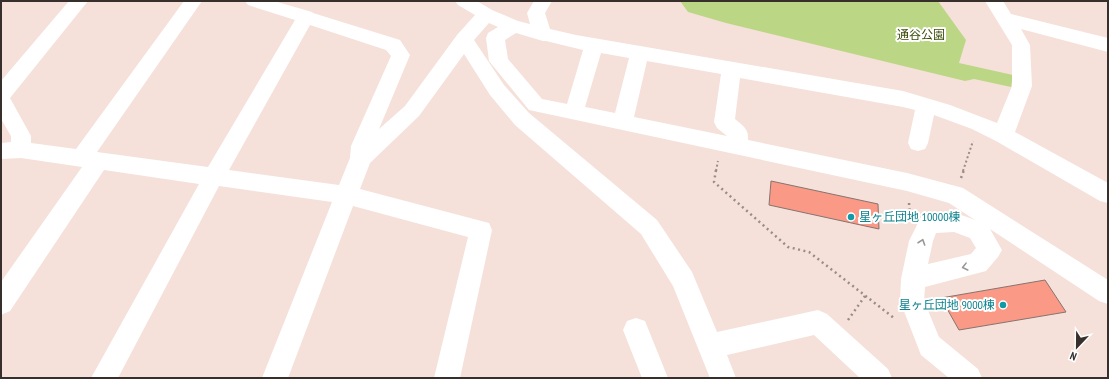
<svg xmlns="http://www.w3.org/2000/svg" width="1109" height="379" viewBox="0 0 1109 379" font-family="'PT Sans Narrow','Noto Sans JP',sans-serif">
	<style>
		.green { fill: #bbd785 }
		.building { fill: #fa9985; stroke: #867470 }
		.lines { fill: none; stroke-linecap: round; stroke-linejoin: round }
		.path-far1 { stroke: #9a8c87; stroke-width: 2; stroke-dasharray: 2 2.5; stroke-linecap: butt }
		.path { stroke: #9a8c87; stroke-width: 2.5; stroke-dasharray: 2 3.5; stroke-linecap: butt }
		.minor { fill: #fff; fill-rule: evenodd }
		.oneway { stroke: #9a9796 }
		.culture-dot { fill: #0f9aa8; stroke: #fff; stroke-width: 1.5 }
		.labels { text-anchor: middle; stroke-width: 4; stroke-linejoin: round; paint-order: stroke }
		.park-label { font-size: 12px; fill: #3c4d0a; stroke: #fff }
		.culture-label { font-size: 12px; fill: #0d838f; stroke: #fff; text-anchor: start }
	</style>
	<rect width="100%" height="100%" fill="#f5e1d9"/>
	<path class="green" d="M680 1H938L966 40 959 63 1013 75 1011 87 974 79 965 81 726 23 688 12Z"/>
	<path class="building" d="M771 181 878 204 879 229 769 205Z
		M1045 280 1066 312 959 330 941 298Z"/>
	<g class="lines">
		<path class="path-far1" d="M716 171 718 161
			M963 171 973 141"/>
		<path class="path" d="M716 170 714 182 788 247 809 252 894 318
			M961 178 964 170
			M909 203 910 214
			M848 320 865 296"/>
		<path class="minor" d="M69 1H88L10 98 31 136V143L76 149 184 1H202L97 152 208 167 295 20 248 5 245 1H274L312 12 313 13 400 40 410 55 379 129 405 106 457 35 475 15 458 5 455 1H477L492 10 518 21 530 24 527 13 534 1H552L545 13 550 29 576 35 903 91 950 105 997 123 1012 86V45L985 1H1003L1011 14 1108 38V52L1021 29 1030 45 1032 86 1015 132 1108 183V203L1100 201 996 141 972 129 934 115 928 143 925 149 918 151 911 149 908 143 915 110 903 107 740 78 735 119C743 126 749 129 748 140L907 173 963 188 1108 280V304L1099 301 990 229 1002 250 998 257 986 271 925 287 924 301 939 337 978 369 982 378H949L921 355 900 301 901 279 909 241 921 217C942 209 955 212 975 220L949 203 907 191 529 110 489 61 486 38 488 33 498 27 489 23 474 40 504 85 529 113 657 220 692 272 717 332 818 310 827 314 888 369 892 378H860L814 335 727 355 736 378H710L673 286 641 234 515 125 490 95 464 54 419 116 370 163 360 189 489 223 492 230 460 378H434L468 237 353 206 288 378H262L332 202 219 186 118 378H91L199 184 104 170 10 311 1 315V282L82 167 21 158 1 159V143L11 142V136L1 119V81ZM310 25 386 50 391 56 351 146 350 158 339 185 229 170ZM516 33 543 41H546L583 50 567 104 542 99 508 59 505 40ZM601 53 629 58 615 113 585 107ZM647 61 721 74 714 122 717 128 727 136 634 117ZM954 232 970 238 976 248 971 254 928 264 933 241 936 233Z
			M636 318 645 321 668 378H642L623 330 627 321Z"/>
	</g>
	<defs><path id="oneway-chevron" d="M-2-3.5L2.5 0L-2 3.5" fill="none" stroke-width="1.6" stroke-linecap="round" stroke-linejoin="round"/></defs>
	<g class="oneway">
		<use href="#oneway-chevron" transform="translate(922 242) rotate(-71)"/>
		<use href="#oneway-chevron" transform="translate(965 267) rotate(166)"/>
	</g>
	<g class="culture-dot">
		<circle cx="851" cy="217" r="4"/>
		<circle cx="1003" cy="305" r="4"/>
	</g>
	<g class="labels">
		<g class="park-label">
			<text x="921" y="39">通谷公園</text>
		</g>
		<g class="culture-label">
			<text x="859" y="221">星ヶ丘団地 10000棟</text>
			<text x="995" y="309" text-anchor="end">星ヶ丘団地 9000棟</text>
		</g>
	</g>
	<rect width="1109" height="379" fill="none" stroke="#362f2c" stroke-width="4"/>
	<g transform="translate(1077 347) rotate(202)" stroke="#ffffff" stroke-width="3" paint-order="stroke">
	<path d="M0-3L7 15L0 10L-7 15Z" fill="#362f2c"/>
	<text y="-6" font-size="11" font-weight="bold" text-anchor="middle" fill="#362f2c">N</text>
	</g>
</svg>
